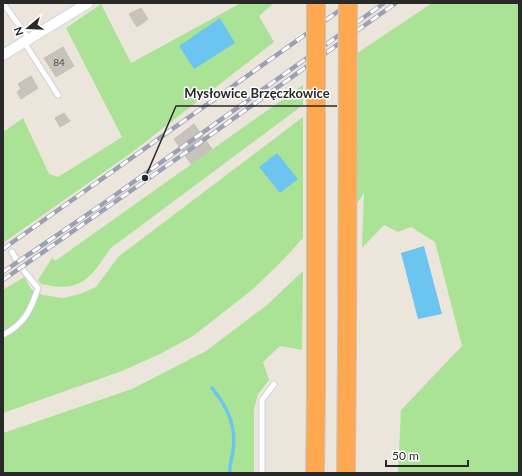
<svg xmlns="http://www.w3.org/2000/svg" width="522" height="476" viewBox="0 0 522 476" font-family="Lato,sans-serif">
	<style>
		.green { fill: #abe396 }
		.water { fill: #6cc4f0 }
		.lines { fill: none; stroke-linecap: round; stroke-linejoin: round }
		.stream { stroke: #6cc4f0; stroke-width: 3.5 }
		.building { fill: #c7c2ba; stroke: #c7c2b4 }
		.lane-casing { stroke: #d0d2e2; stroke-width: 7 }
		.street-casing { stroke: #d0d2e2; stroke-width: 12 }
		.highway-casing { stroke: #c7c7c7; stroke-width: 20 }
		.lane { stroke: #fff; stroke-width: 5 }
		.street { stroke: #fff; stroke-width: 10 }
		.highway { stroke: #ffa852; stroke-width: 18 }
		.rail-casing { stroke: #9d9fb4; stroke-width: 4.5 }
		.rail { stroke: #fff; stroke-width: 3; stroke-dasharray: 9; stroke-linecap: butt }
		.highway-bridge-casing { stroke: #c7c7c7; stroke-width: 20; stroke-linecap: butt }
		.highway-bridge { stroke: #ffa852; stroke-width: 18 }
		.labels { text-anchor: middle; stroke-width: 3; stroke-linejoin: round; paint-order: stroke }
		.number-label { font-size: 10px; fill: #504f4d }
		.leader { fill: none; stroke: #292929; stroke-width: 1.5 }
		.callout-dot { fill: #292929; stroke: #fff; stroke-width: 1.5 }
		.callout-label { font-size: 13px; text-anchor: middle; font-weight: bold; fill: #292929; stroke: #fff; stroke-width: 3; stroke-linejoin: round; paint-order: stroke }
	</style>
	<rect width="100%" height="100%" fill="#ece5db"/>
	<path class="green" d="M241 3H274L259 16 274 42 131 153 3 243V237L4 238 3 236V132L23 118 49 174 58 177 122 137 66 28 101 4 131 63Z
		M432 3H519V473H398L401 410 462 346 435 242 411 227 398 232 384 225 362 248 364 193 354 208 353 56Z
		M303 85V105L111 248C97 267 89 285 64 287 56 287 48 285 41 284L38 280 52 258 55 261Z
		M303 117V238L282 261 252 290 193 336 160 354 122 371 3 413V290L24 277 31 289 43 295 63 298 80 294 96 287 118 257Z
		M303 271 302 350 280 346 263 362 269 380 258 394 254 410V473H3V433L132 389 206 351 267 305Z"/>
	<path class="water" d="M220 18 235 43 194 69 179 46Z
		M277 153 298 179 280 193 259 167Z
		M424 246 442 314 418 319 401 253Z"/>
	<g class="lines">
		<path class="stream" d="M212 388C227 406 237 427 233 451 232 459 229 465 230 473"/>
	</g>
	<path class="building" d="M141 8 148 19 137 27 129 14Z
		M63 47 74 66 56 77 44 58Z
		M31 76 38 88 21 99 17 92 21 89 18 84Z
		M64 113 70 121 60 127 55 118Z
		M194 124 212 149 191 164 174 139Z"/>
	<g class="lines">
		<g class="lane-casing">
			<path id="lane" d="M3 3 29 39
				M24 42 58 95
				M12 252 16 259
				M3 335C24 324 31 310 38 288L24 271
				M262 473V400L274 384"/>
		</g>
		<g class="street-casing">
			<path id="street" d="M3 55 88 3"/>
		</g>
		<g class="highway-casing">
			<path id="highway" d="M315 473 316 394
				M346 473 347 349"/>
		</g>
		<use href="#lane" class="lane"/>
		<use href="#street" class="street"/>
		<use href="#highway" class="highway"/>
		<g class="rail-casing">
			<path id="rail" d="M3 249 350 3
				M3 272 104 203 384 3
				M3 280 195 146 396 3"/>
		</g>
		<use href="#rail" class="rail"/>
		<g class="highway-bridge-casing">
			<path id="highway-bridge" d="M347 349 348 3
				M316 394V3"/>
		</g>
		<use href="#highway-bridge" class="highway-bridge"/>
	</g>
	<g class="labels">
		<g class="number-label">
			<text x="59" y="66">84</text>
		</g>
	</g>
	<path class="leader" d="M145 178L176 106H337"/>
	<circle class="callout-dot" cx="145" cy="178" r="4"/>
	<g class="callout-label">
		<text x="257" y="98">Mysłowice Brzęczkowice</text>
	</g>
	<rect width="522" height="476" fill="none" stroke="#292929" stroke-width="8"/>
	<g transform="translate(28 28) rotate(251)" stroke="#ffffff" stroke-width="3" paint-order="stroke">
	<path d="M0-3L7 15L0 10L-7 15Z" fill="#292929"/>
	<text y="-6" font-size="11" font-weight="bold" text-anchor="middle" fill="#292929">N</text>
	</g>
	<path d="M386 460v6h82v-6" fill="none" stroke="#292929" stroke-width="2"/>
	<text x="392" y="460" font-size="12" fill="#292929" stroke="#ffffff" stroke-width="3" paint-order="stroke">50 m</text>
</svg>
